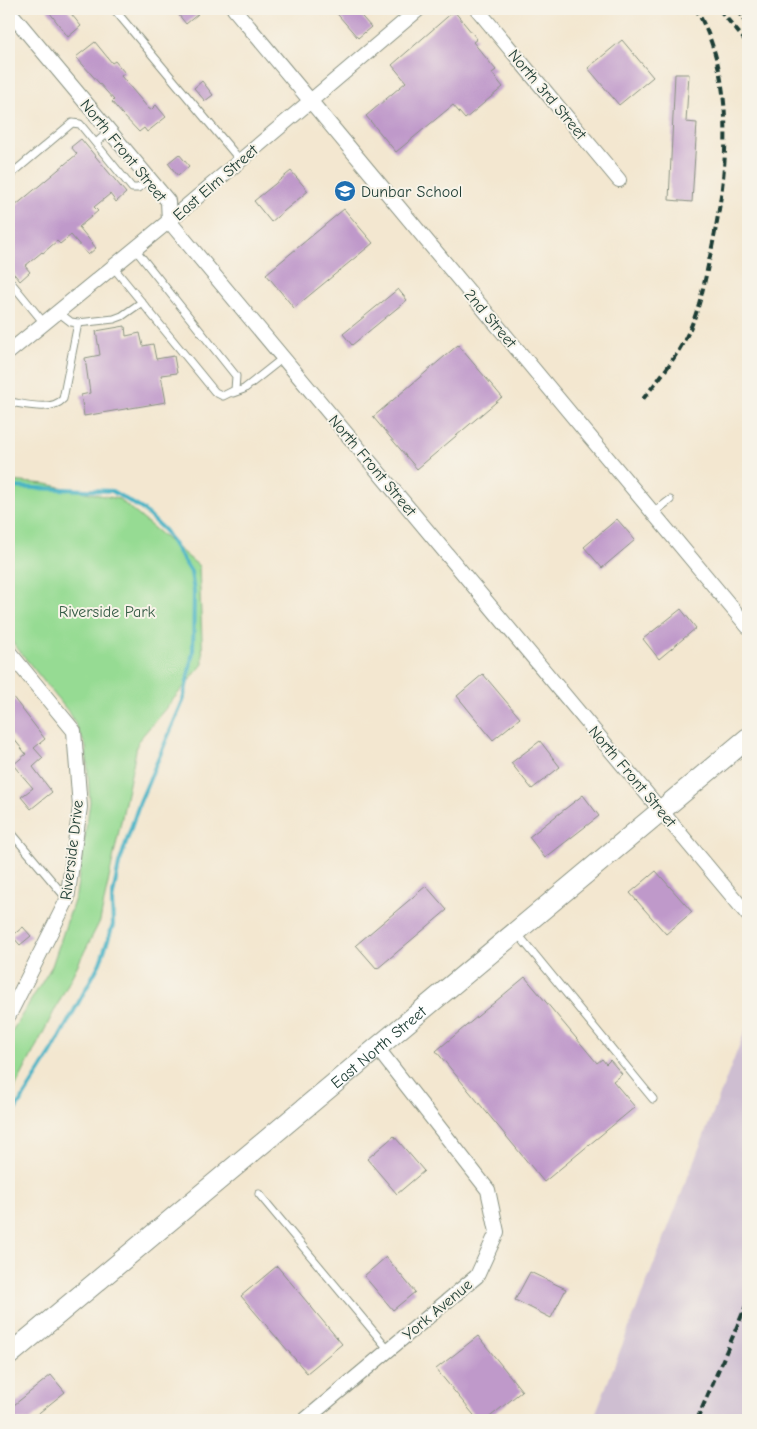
<svg xmlns="http://www.w3.org/2000/svg" width="757" height="1429" viewBox="0 0 757 1429" font-family="'Comic Neue',sans-serif">
	<style>
		.industrial { fill: #cebed1 }
		.green { fill: #96db93; stroke: #5a8c64 }
		.lines { fill: none; stroke-linecap: round; stroke-linejoin: round }
		.stream { stroke: #49b4c6; stroke-width: 4 }
		.building { fill: #bf99ca }
		.lane-casing { stroke: #899282; stroke-width: 9 }
		.street-casing { stroke: #899282; stroke-width: 16 }
		.secondary-casing { stroke: #899282; stroke-width: 22 }
		.lane { stroke: #fff; stroke-width: 7 }
		.street { stroke: #fff; stroke-width: 14 }
		.secondary { stroke: #fff; stroke-width: 20 }
		.rail { stroke: #1f3d34; stroke-width: 4; stroke-dasharray: 8 4; stroke-linecap: butt }
		.labels { text-anchor: middle; stroke-width: 4; stroke-linejoin: round; paint-order: stroke }
		.street-label { font-size: 16px; fill: #1f3d34; stroke: #f7f3e8 }
		.poi-label { font-size: 16px; fill: #1f3d34; stroke: #f7f3e8; text-anchor: start }
		.park-label { font-size: 16px; fill: #375d47; stroke: #f7f3e8 }
	</style>
	<rect width="100%" height="100%" fill="#f7f3e8"/>
	<filter id="ink" filterUnits="userSpaceOnUse"><feTurbulence type="fractalNoise" baseFrequency=".02" numOctaves="2"/><feDisplacementMap in="SourceGraphic" scale="10" xChannelSelector="R" yChannelSelector="G"/><feConvolveMatrix kernelMatrix="1 2 1 2 8 2 1 2 1" color-interpolation-filters="sRGB"/></filter>
	<filter id="wash" filterUnits="userSpaceOnUse"><feTurbulence type="fractalNoise" baseFrequency=".0096" numOctaves="4" result="noise"/><feDisplacementMap in="SourceGraphic" scale="20" xChannelSelector="R" yChannelSelector="G"/><feGaussianBlur stdDeviation="1.12" result="paint"/><feColorMatrix in="noise" values="0 0 0 0 0 0 0 0 0 0 0 0 0 0 0 0 0 1.4 0 .05"/><feComposite in="paint" operator="in"/></filter>
	<g filter="url(#wash)">
		<rect width="100%" height="100%" fill="#f3e7d0"/>
		<path class="industrial" d="M748 1023V1420H593Z"/>
		<path class="green" d="M9 481 46 484 119 499 199 566 203 664 138 741 100 921 9 1100V1036L52 966 76 895 90 802 86 747 71 715 9 638Z"/>
		<g class="lines">
			<path class="stream" d="M9 487 112 491 142 509 165 531 191 572 194 592 193 652 183 701 139 804 119 864 112 900 113 925 100 963 51 1053 9 1120"/>
		</g>
		<g id="blocks">
			<path class="building" d="M47 9H67L81 26 68 37Z
				M174 9H194L198 14 186 24Z
				M333 9H355L371 27 358 38Z
				M454 11 477 39 473 42 496 70 492 73 503 87 465 119 453 105 396 152 366 116 406 82 392 65Z
				M622 40 653 77 619 105 588 68Z
				M95 42 112 63 115 61 125 73 121 76 148 108 151 110 156 105 166 117 147 132 144 128 139 132 122 114 112 102 114 100 76 57Z
				M675 74H689L686 122 697 123 692 202 669 200Z
				M202 81 213 95 205 101 194 88Z
				M81 139 126 193 116 202 110 194 94 207 98 211 79 227 96 248 88 255 71 235 60 244 57 241 43 253 42 252 25 266 30 272 20 281 9 268V211L77 154 71 147Z
				M179 154 189 166 178 176 168 163Z
				M291 171 308 191 271 222 254 201Z
				M344 209 373 243 294 308 266 274Z
				M398 289 407 300 352 345 343 334Z
				M125 326 126 336 140 333 143 346 153 344 156 359 174 356 177 373 161 375 166 402 84 416 81 395 90 393 85 358 100 355 96 331Z
				M458 345 502 397 417 469 373 417Z
				M617 519 635 540 602 568 584 547Z
				M681 609 696 628 659 659 643 639Z
				M483 674 520 718 493 740 457 696Z
				M9 692 45 739 34 748 43 758 33 767 52 792 31 809 21 797 33 788 13 765 26 754 9 733Z
				M540 741 560 767 532 789 511 763Z
				M583 795 599 816 545 858 529 837Z
				M656 871 692 912 666 934 630 893Z
				M426 886 447 910 377 969 356 945Z
				M23 927 31 936 20 945 12 936Z
				M525 977 597 1063 602 1059 606 1064 610 1060 622 1074 613 1081 635 1107 544 1182 436 1051Z
				M394 1136 424 1171 397 1194 367 1159Z
				M386 1257 415 1292 393 1310 364 1276Z
				M277 1266 342 1344 307 1373 241 1296Z
				M530 1272 566 1289 551 1318 515 1300Z
				M478 1336 522 1391 486 1420H478L436 1369Z
				M51 1375 65 1392 30 1420H11L9 1417V1409Z"/>
		</g>
	</g>
	<g filter="url(#ink)">
		<use href="#blocks" fill-opacity="0" stroke="#899282" stroke-width="1"/>
		<g class="lines">
			<g class="lane-casing">
				<path id="lane" d="M114 9 240 160
					M96 143 110 131
					M9 176 72 123 80 124 132 188H138L150 179
					M113 267 215 392 223 396 235 390 236 376 135 249
					M9 280 44 323
					M58 312 71 322 78 323 114 319 122 316 142 302
					M233 393 244 389 283 358
					M9 402C25 404 51 412 63 399L78 323
					M653 513 670 500
					M9 830 67 899
					M517 933 653 1099
					M259 1194 389 1350"/>
			</g>
			<g class="street-casing">
				<path id="street" d="M234 9 748 627
					M477 9 619 180
					M9 11 168 201 169 221 748 915
					M9 352 169 221 419 9
					M9 652 74 731 80 807 67 900 9 1015
					M305 1420 477 1276 497 1232 488 1190 378 1049"/>
			</g>
			<g class="secondary-casing">
				<g id="secondary">
					<path id="s1" d="M9 1355 748 738"/>
				</g>
			</g>
			<use href="#lane" class="lane"/>
			<use href="#street" class="street"/>
			<use href="#secondary" class="secondary"/>
			<path class="rail" d="M719 9 748 44
				M738 9 748 27
				M643 399C663 374 683 349 694 319 701 300 705 280 709 261 727 181 739 83 696 9
				M697 1420 748 1301"/>
		</g>
	</g>
	<defs>
		<g id="school-disc" transform="scale(1.125)"><circle r="9.5" fill="#1f6fb2" stroke="#f7f3e8"/><path d="M0-5L7-2L0 1L-7-2ZM-4 1L0 2.5L4 1V4Q0 6-4 4Z" fill="#fff"/></g>
	</defs>
	<g fill-rule="evenodd">
		<use href="#school-disc" x="345" y="191"/>
	</g>
	<g class="labels">
		<g class="street-label">
			<text transform="translate(548 94) rotate(50)" y="6">North 3rd Street</text>
			<text transform="translate(124 150) rotate(51)" y="6">North Front Street</text>
			<text transform="translate(215 182) rotate(-41)" y="6">East Elm Street</text>
			<text transform="translate(491 318) rotate(50)" y="6">2nd Street</text>
			<text transform="translate(373 465) rotate(50)" y="6">North Front Street</text>
			<text transform="translate(633 776) rotate(50)" y="6">North Front Street</text>
			<text transform="translate(71 850) rotate(-83)" y="6">Riverside Drive</text>
			<text dy="6" stroke="none"><textPath href="#s1" startOffset="481">East North Street</textPath></text>
			<text transform="translate(437 1309) rotate(-40)" y="6">York Avenue</text>
		</g>
		<g class="poi-label">
			<text x="361" y="197">Dunbar School</text>
		</g>
		<g class="park-label">
			<text x="107" y="617">Riverside Park</text>
		</g>
	</g>
	<rect width="757" height="1429" fill="none" stroke="#f7f3e8" stroke-width="30"/>
</svg>
